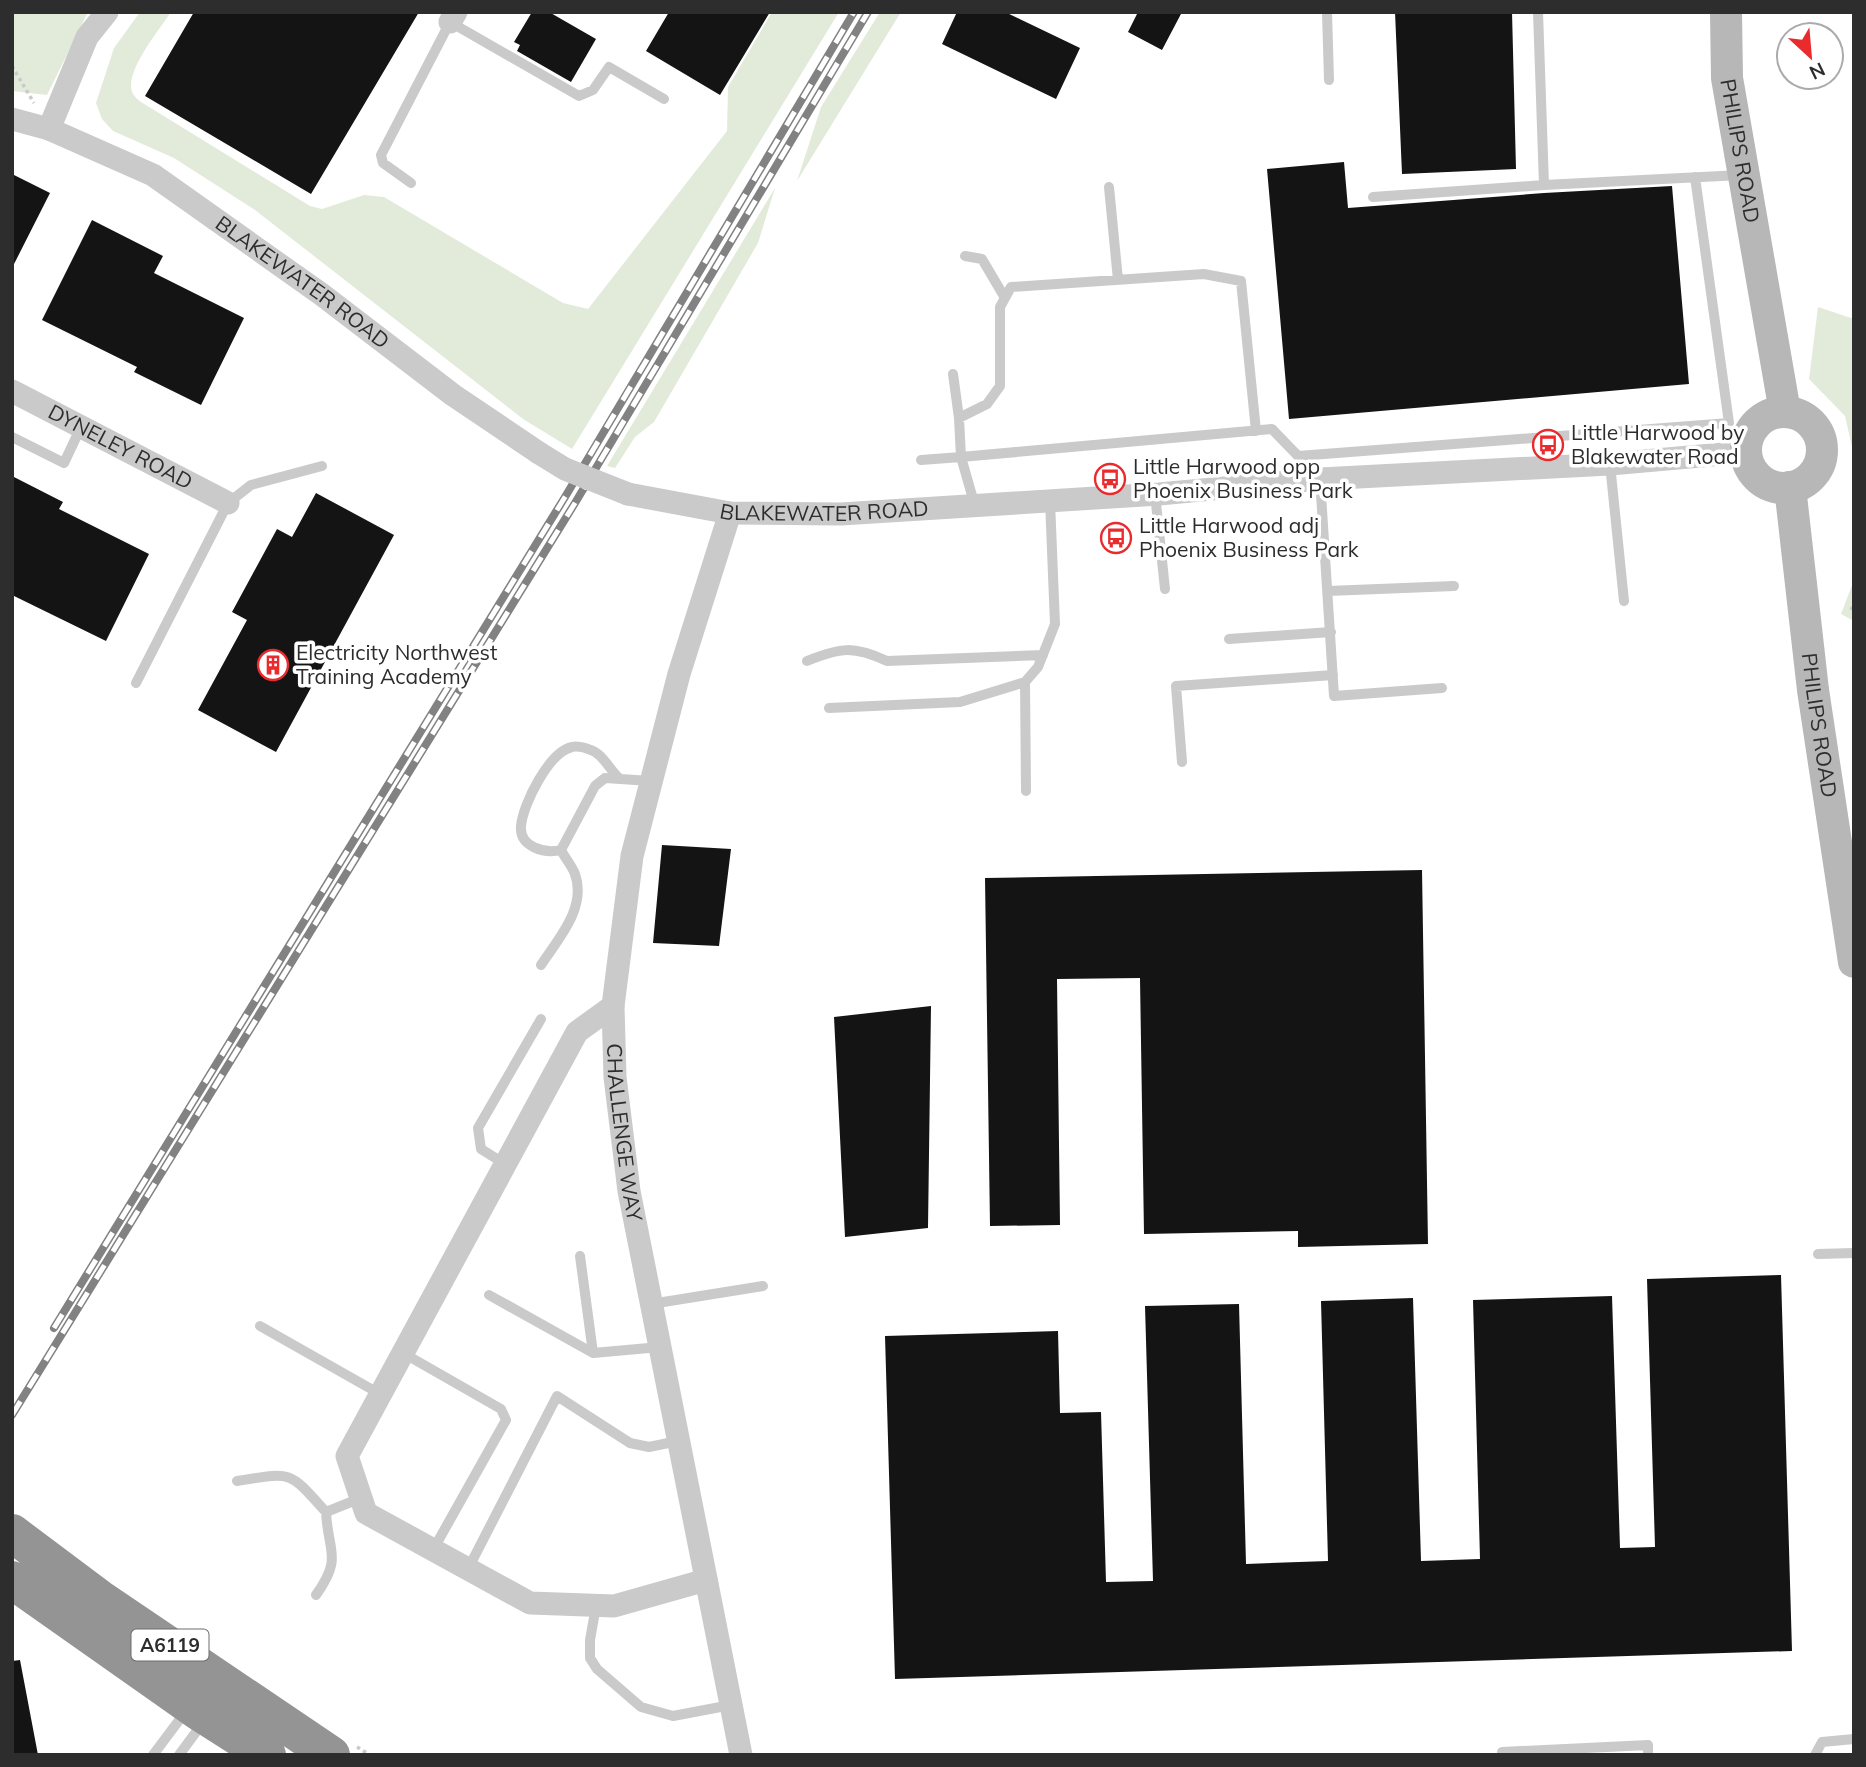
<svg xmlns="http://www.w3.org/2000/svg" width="1866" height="1767" viewBox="0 0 1866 1767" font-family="Mulish,sans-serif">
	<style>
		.green { fill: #e2ebda }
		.building { fill: #141414 }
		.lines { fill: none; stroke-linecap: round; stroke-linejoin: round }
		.path { stroke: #cacaca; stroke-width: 3.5; stroke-dasharray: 3.5 3.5; stroke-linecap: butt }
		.lane { stroke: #cacaca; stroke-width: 10 }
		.street { stroke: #cacaca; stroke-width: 23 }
		.secondary { stroke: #b7b7b7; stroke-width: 32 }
		.highway { stroke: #949494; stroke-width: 38 }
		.rail-casing { stroke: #828282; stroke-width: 8 }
		.rail { stroke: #fff; stroke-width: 5; stroke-dasharray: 16; stroke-linecap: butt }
		.street-bridge { stroke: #cacaca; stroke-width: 23 }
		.labels { text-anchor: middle; stroke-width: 7; stroke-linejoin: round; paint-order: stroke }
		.shield { fill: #fff; stroke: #6c6c6c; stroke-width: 2 }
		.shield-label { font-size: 19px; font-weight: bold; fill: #2d2d2d }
		.street-label { font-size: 21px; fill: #2d2d2d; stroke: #fff }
		.poi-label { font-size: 21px; fill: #2d2d2d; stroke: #fff; text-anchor: start }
	</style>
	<rect width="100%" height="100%" fill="#fff"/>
	<path class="green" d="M12 12H88L47 95 12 91Z
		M140 12H171C160 29 122 74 133 94 135 97 138 100 141 102L310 206 322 209 364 195 384 197 563 303 588 309 727 131 728 87 772 12H839L572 449 523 419 255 210 174 158 113 131 102 119 96 103 114 48Z
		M880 12H901L797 181 821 107Z
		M775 188 758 243 654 422 635 437 615 468 607 466Z
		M1818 307 1854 319V456L1845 416 1809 379Z
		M1854 580V621L1841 614Z"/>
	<path class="building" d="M194 12H419L311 194 145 96Z
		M532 12H549L596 39 571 82 517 51 520 45 514 42Z
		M669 12H770L720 95 646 51Z
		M957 12H1005L1080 48 1056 99 942 44Z
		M1138 12H1182L1162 50 1128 32Z
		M1395 12H1512L1516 169 1402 174Z
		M1344 162 1348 208 1544 193 1672 186 1689 384 1289 419 1267 169Z
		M12 174 50 193 12 268Z
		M92 220 163 256 154 273 244 318 201 405 134 372 137 367 42 320Z
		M12 476 63 502 59 509 149 554 106 641 12 595Z
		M316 493 394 535 276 752 198 710 247 620 232 612 277 529 292 537Z
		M662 845 731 849 719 946 653 943Z
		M1422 870 1428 1244 1298 1247V1231L1144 1234 1140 978 1057 979 1060 1225 990 1226 985 878Z
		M931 1006 928 1228 845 1237 834 1017Z
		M1781 1275 1792 1651 895 1679 885 1336 1058 1331 1060 1413 1101 1412 1106 1582 1153 1581 1145 1306 1239 1304 1246 1564 1328 1561 1321 1301 1413 1298 1421 1561 1480 1559 1473 1300 1612 1296 1620 1548 1655 1547 1647 1279Z
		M20 1660 38 1755H12V1661Z"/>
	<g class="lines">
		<path class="path" d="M12 66 34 103
			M1851 610 1854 603
			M357 1747 370 1755"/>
		<path class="lane" d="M1327 12 1329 80
			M1538 12 1544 185 1741 175
			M411 183 383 163 381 155 450 22 579 96 593 90 609 67 664 99
			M1109 187 1118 280
			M1373 197 1544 185
			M965 256 982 259 1005 298
			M953 374 959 418
			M12 437 64 463 81 427
			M921 460 961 457 959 418 987 404 1000 386V307L1011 287 1204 274 1241 281 1256 431
			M1610 464 1624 601
			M1320 479 1334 696 1442 688
			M1155 494 1165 589
			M975 506 961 457 1272 429 1298 456 1729 423 1695 177
			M1328 591 1454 586
			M1229 639 1331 632
			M807 661C841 647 854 646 887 661L1043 655
			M136 683 228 503 251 485 322 466
			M829 708 960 702 1025 682
			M1182 762 1176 686 1333 675
			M1026 791 1025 682 1038 667 1055 624 1050 501
			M561 850C545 854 519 847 521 826 523 804 549 752 572 747 576 746 584 747 588 749 603 753 608 768 619 778
			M561 850 595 786 605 778 651 781
			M541 965C558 939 587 908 575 874 572 866 565 858 561 850
			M505 1164 481 1149 478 1128 541 1019
			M1818 1254 1854 1253
			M580 1256 593 1353
			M489 1295 593 1353 660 1347
			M651 1304 763 1286
			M260 1326 380 1394
			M403 1353 501 1409 506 1420 433 1550
			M237 1481C293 1472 288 1470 326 1512L361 1498
			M468 1569 557 1396 630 1443 649 1447 678 1441
			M316 1595C343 1557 328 1553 326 1512
			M596 1606 590 1640V1658L597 1669 641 1707 673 1716 731 1705
			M153 1755 180 1719 189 1715
			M179 1755 196 1732 197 1721
			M1502 1755V1752L1648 1745V1755
			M1815 1755 1822 1742 1854 1739"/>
		<g class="street">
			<path d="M450 22 456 12"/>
			<path id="s1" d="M12 119 49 129 153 175 321 294 453 395 539 453"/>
			<path d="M49 129 87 37 107 12"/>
			<path id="s2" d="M12 391 228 503"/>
			<path id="s3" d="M628 494 730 513 841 514 1159 494 1320 479 1610 464 1746 452"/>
			<path id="s4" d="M730 513 679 674 632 856 613 1006 615 1077 629 1191 741 1755"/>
			<path d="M613 1006 577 1032 347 1456 366 1513 530 1603 614 1606 706 1580"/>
		</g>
		<g class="secondary">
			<path id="s5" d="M1726 12 1727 78 1785 412"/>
			<circle cx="1784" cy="450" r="38"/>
			<path id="s6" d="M1790 487 1813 690 1854 962"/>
		</g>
		<path class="highway" d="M12 1533 100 1599 331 1755
			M12 1580 198 1711 267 1755"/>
		<g class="rail-casing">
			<path id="rail" d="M54 1328 565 497 854 12
				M12 1415 575 503 868 12"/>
		</g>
		<use href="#rail" class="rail"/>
		<path class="street-bridge" d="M539 453 565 469 628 494"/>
	</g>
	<defs>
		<g id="bus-ring" transform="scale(1.575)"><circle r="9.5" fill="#fff" stroke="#e92b2e" stroke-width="1.5"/><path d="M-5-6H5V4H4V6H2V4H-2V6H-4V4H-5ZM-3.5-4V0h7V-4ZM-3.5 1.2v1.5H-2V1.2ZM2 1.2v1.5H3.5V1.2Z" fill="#e92b2e"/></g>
		<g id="building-ring" transform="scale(1.575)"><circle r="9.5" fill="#fff" stroke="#e92b2e" stroke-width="1.5"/><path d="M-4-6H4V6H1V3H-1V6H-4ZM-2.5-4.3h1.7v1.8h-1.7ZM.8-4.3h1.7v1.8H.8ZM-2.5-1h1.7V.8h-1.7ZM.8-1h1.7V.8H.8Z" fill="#e92b2e"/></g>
	</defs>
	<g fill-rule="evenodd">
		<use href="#bus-ring" x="1548" y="445"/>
		<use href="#bus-ring" x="1110" y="479"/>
		<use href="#bus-ring" x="1116" y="538"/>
		<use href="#building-ring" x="273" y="665"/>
	</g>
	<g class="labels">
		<rect class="shield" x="131.5" y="1629.5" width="77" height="31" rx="5"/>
		<g class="shield-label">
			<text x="170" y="1652">A6119</text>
		</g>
		<g class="street-label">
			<text dy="7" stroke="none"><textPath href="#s5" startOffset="140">PHILIPS ROAD</textPath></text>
			<text dy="7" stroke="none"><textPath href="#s1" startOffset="336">BLAKEWATER ROAD</textPath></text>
			<text dy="7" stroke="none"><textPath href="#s2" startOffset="122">DYNELEY ROAD</textPath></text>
			<text dy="7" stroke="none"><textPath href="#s3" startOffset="198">BLAKEWATER ROAD</textPath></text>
			<text dy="7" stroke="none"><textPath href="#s6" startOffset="240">PHILIPS ROAD</textPath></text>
			<text dy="7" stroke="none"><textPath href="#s4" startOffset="635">CHALLENGE WAY</textPath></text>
		</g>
		<g class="poi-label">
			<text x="1571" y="440">Little Harwood by<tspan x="1571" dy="24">Blakewater Road</tspan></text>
			<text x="1133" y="474">Little Harwood opp<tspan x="1133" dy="24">Phoenix Business Park</tspan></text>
			<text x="1139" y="533">Little Harwood adj<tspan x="1139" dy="24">Phoenix Business Park</tspan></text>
			<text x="296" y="660">Electricity Northwest<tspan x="296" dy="24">Training Academy</tspan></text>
		</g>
	</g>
	<rect width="1866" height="1767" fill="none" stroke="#2d2d2d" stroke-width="28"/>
	<g transform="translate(1810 56) rotate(154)"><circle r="33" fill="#ffffff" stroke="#ababab" stroke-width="2"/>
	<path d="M0-5L12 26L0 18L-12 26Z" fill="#e92b2e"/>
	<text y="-10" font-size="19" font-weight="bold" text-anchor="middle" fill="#2d2d2d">N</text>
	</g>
</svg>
